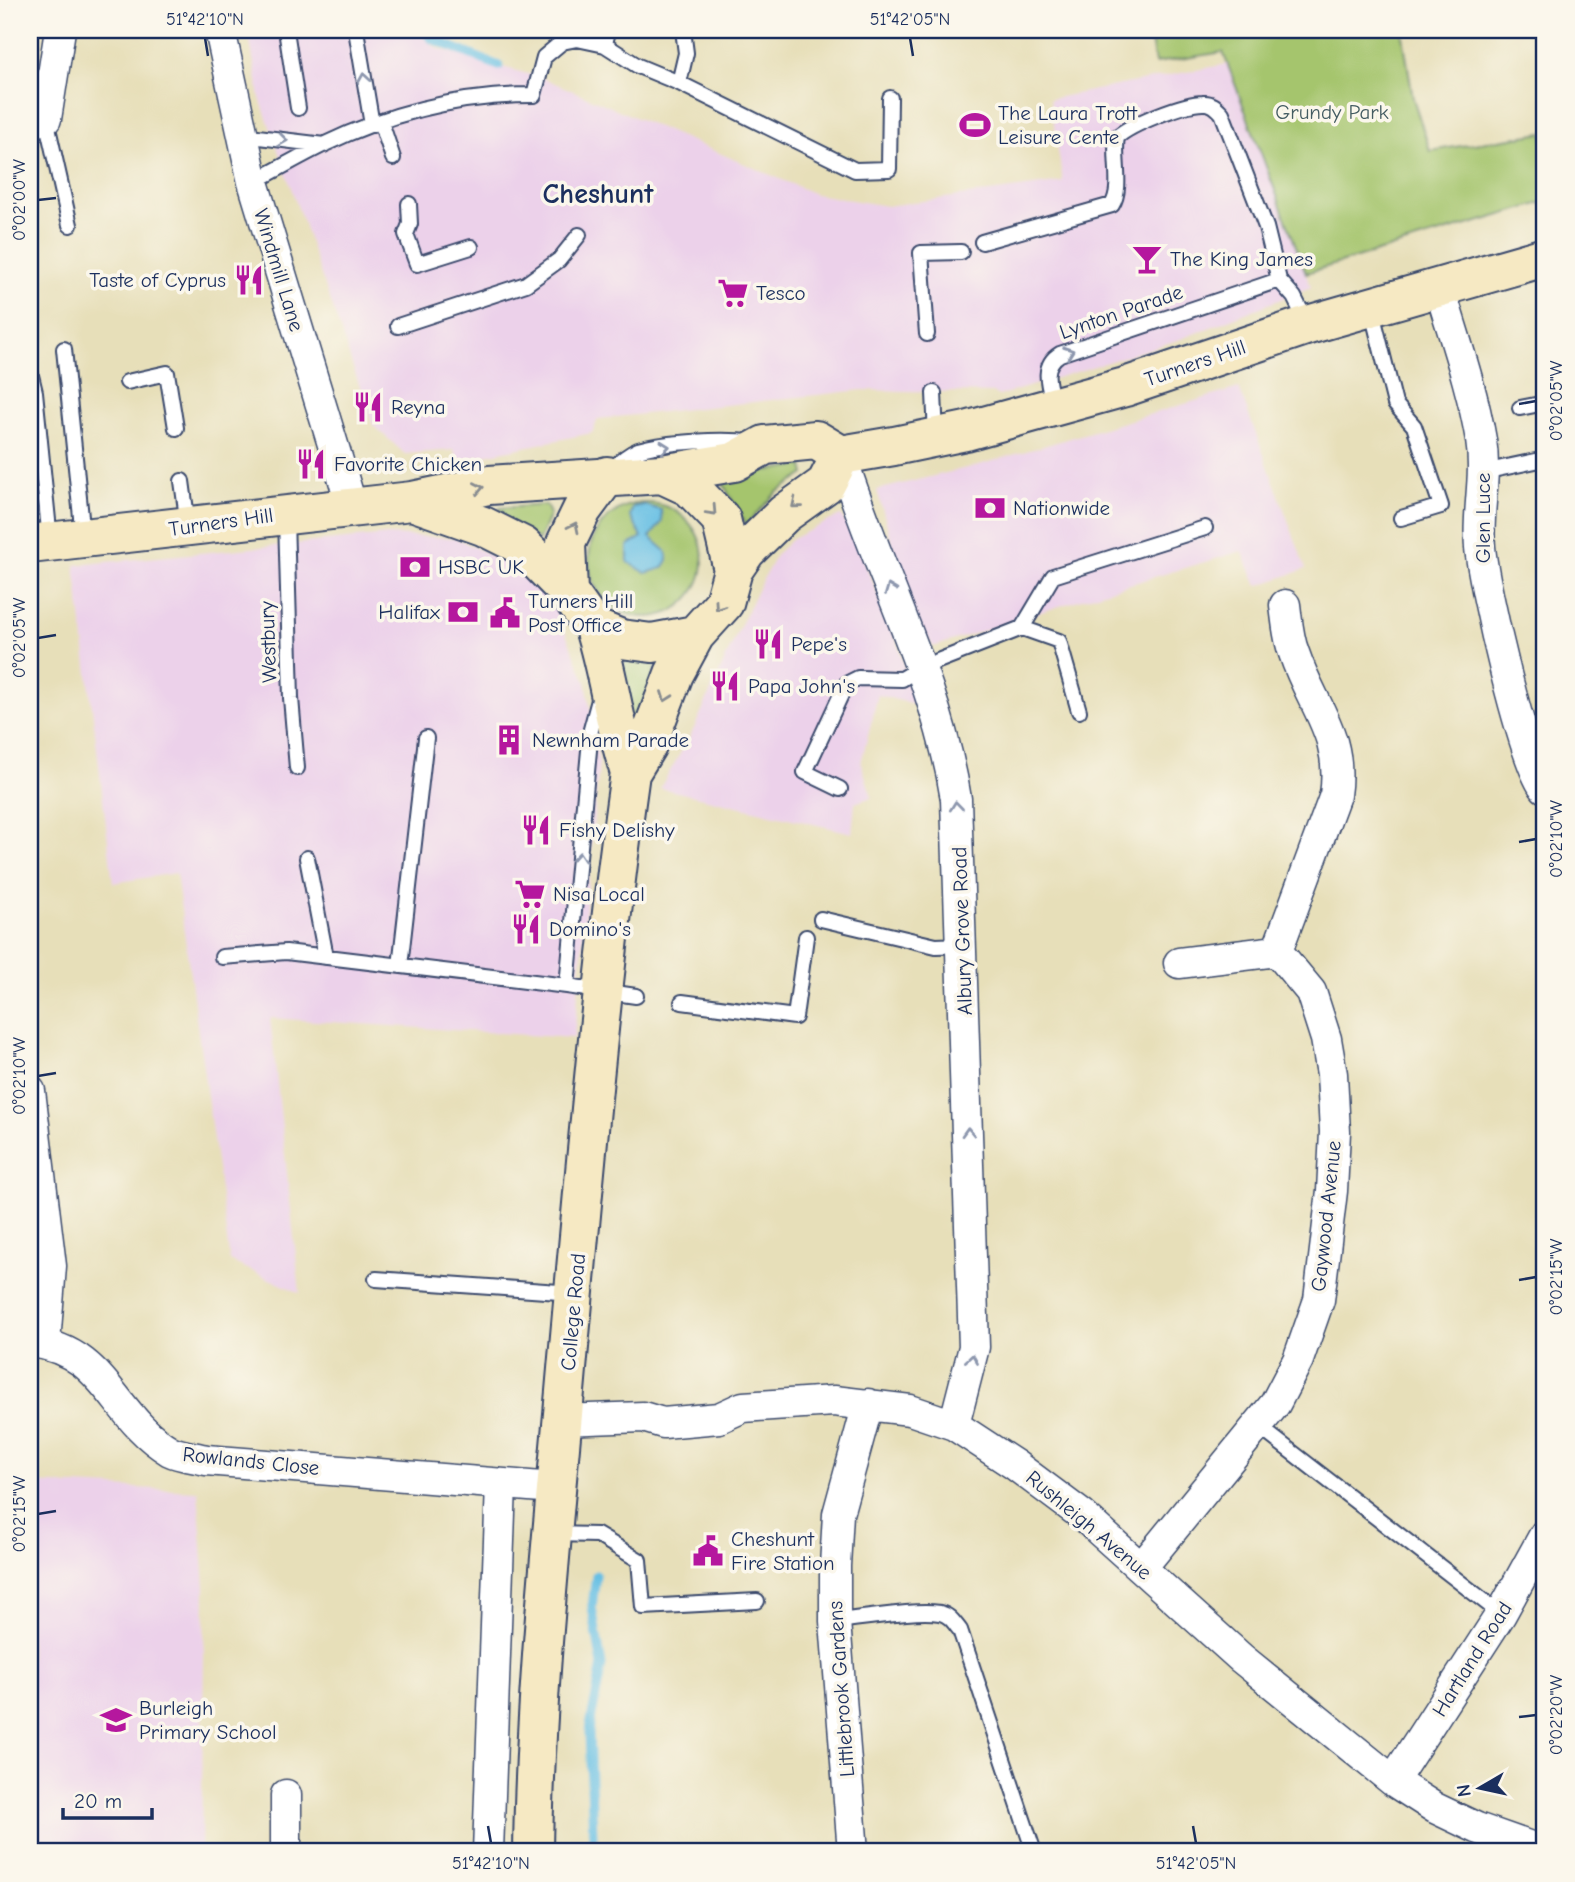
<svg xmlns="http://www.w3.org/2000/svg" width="1575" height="1882" viewBox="0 0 1575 1882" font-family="'Comic Neue',sans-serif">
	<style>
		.built { fill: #ecd1ea }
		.green { fill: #a5c56d; stroke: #607a66; stroke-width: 2 }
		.water { fill: #67c0e4; stroke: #4178a1; stroke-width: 2 }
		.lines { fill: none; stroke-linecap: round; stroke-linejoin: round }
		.stream { stroke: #67c0e4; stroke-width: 9 }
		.service-casing { stroke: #3a496c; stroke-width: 18 }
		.minor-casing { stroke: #3a496c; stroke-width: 33 }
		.secondary-casing { stroke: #3a496c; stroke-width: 42 }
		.service { stroke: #fff; stroke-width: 14 }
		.minor { stroke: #fff; stroke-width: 30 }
		.secondary { stroke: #f6e9c3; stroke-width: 38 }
		.oneway { stroke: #8d97ae }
		.oneway2 { stroke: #888c90 }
		.ticks { fill: none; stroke: #1b2f5e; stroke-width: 2.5 }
		.labels { text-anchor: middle; stroke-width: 7; stroke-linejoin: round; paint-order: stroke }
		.park-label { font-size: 21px; fill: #445c62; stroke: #fbf7ec }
		.poi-label { font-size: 21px; fill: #1b2f5e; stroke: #fbf7ec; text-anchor: start }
		.street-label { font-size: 21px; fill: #1b2f5e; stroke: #fbf7ec }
		.district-label { font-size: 28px; font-weight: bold; fill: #1b2f5e; stroke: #fbf7ec }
		.neatline { fill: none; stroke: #1b2f5e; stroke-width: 2.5 }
		.ticks-label { font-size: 18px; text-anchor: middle; fill: #1b2f5e }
	</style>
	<rect width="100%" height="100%" fill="#fbf7ec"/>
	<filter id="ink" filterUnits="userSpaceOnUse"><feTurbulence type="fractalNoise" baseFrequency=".0143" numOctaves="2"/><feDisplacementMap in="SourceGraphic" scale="14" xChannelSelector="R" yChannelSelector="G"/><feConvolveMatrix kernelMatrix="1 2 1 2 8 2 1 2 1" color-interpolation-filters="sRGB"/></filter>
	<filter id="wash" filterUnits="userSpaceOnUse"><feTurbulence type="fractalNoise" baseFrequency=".00686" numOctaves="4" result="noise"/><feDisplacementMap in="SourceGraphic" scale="28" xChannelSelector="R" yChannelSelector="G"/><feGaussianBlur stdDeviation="1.57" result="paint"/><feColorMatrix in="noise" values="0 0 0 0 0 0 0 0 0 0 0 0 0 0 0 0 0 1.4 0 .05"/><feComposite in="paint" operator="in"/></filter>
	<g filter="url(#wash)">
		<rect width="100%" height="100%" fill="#e7dfb9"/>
		<path class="built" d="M248 30H415L436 48 545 79 815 194 887 206 1063 182 1050 99 1227 64 1311 287 1181 339 999 396 993 393 862 390 598 419 592 433 457 461 454 450 405 454 373 425 260 98Z
			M1239 388 1306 569 1257 586 1242 551 1100 593 933 647 911 610 877 490 979 465Z
			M841 515 857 543 897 642 917 705 878 695 861 763 872 797 855 803 852 833 660 788 691 735 753 598 777 553 792 539Z
			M388 535 456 538 522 571 556 610 586 682 599 763 574 1038 270 1018 300 1293 230 1261 176 873 113 883 75 565Z
			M30 1483 198 1491 205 1587 201 1852H30Z"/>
		<path class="green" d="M1149 30H1402L1413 98 1430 151 1543 133 1545 202 1306 273 1223 52 1155 63Z
			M803 465 805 474 777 492 746 525 720 478Z
			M589 560a57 57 0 1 1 114 0a57 57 0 1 1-114 0Z
			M546 505 550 514 539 540 499 517 500 508Z
			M627 658H650L657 662 638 722 630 723 623 666Z"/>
		<path class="water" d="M644 505 661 510 662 522 650 537 666 551 668 560 663 568 646 573 628 562V546L642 537 630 516 633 507Z"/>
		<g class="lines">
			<path class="stream" d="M424 30 432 39 499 66
				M580 1852 591 1844 593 1837 589 1731 602 1665 592 1607 596 1575"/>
		</g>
	</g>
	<g filter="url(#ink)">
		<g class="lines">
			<g class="service-casing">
				<path id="service" d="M286 30 298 108
					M356 30 372 125
					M605 45 608 30
					M679 83 855 170 889 169 890 98
					M46 119 70 225
					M381 122 393 158
					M242 135 324 145
					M253 182C277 170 300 156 325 144 390 113 462 95 534 95L544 57 562 42 577 39 605 45 638 66 679 83 686 53 683 30
					M409 204 410 224 406 234 417 264 471 247
					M982 242 1112 205C1123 188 1113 157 1117 137 1131 124 1184 103 1203 103 1212 102 1217 108 1222 113L1266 227 1279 280
					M1371 308 1395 404 1414 426 1441 506 1401 518
					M398 326 526 284 559 260 579 235
					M927 334 921 253 961 252
					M64 349 83 537
					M30 371 35 392 50 540
					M127 382 167 373 176 428
					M934 393 936 436
					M1054 406C1049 387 1040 366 1060 354L1279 280 1294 297 1307 323
					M1520 408 1545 403
					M612 470C619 462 628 454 638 450 664 442 726 438 752 443
					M1483 472 1545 459
					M182 481 188 525
					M286 518 291 698 297 768
					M1022 628 1059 641 1079 711
					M600 696 591 729 567 986 636 996
					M840 789 805 772 846 684 858 678 902 679 920 668 1022 628 1053 576 1205 528
					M307 858 326 957
					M821 919 936 946 962 945
					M222 957 286 952 567 986
					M400 966 426 738
					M682 1002 795 1017 806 937
					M376 1279 573 1293
					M1257 1425 1501 1614
					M553 1534 597 1535 639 1560 643 1607 757 1601
					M835 1621C863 1619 913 1609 940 1613 950 1615 954 1623 960 1630L1034 1852"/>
			</g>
			<g class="minor-casing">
				<path id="minor" d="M220 30 253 182 352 507
					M30 122 46 119 60 30
					M1439 286C1454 337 1472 387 1481 440 1487 476 1477 511 1480 547 1483 584 1524 765 1545 788
					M841 455C877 570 937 679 956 799L974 1347 954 1425
					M1179 963 1277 951
					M30 1091 51 1266 45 1343
					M30 1342C107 1350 111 1416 170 1451 180 1456 195 1457 206 1460L554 1488
					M563 1420 643 1417 663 1423 719 1418 743 1407 834 1401 910 1410 954 1425 1015 1465 1082 1515 1241 1658 1393 1781 1435 1808 1477 1828 1545 1852
					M1142 1567 1275 1404 1298 1360 1319 1300 1332 1191 1335 1132 1332 1074 1326 1039 1311 992 1277 951 1335 795C1344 734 1312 707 1294 653 1288 638 1287 620 1285 605
					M1393 1781 1501 1614 1545 1534
					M286 1795V1852
					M488 1852 501 1484
					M853 1852 835 1621V1566L838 1514 868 1404"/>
			</g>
			<g class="secondary-casing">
				<path id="secondary" d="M607 476 582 510 566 543 568 592 594 628 621 639 652 643 695 635
					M412 501 483 526 523 546 568 592
					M30 544 412 501 489 485 662 474 734 462 765 445 816 440 841 455 894 446 966 431 1125 387 1308 325 1545 257
					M733 570 746 551 784 514 826 484 841 455
					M594 628C609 676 614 725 630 773
					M533 1852C535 1690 553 1530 567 1369 585 1170 602 971 630 773L647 745 674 674 695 635 724 603 733 570 721 519 690 487 662 474"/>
			</g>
			<use href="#service" class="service"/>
			<use href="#minor" class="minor"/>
			<use href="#secondary" class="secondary"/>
		</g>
		<defs><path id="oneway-chevron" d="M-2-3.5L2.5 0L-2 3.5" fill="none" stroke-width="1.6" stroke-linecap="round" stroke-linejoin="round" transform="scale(1.75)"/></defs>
		<g class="oneway">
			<use href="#oneway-chevron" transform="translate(364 78) rotate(-99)"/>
			<use href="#oneway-chevron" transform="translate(283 140) rotate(7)"/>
			<use href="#oneway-chevron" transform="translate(1069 352) rotate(-20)"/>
			<use href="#oneway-chevron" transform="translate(665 447) rotate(-6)"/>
			<use href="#oneway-chevron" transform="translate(890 589) rotate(-111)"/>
			<use href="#oneway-chevron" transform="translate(956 806) rotate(-96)"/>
			<use href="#oneway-chevron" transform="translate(579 857) rotate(-85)"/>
			<use href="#oneway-chevron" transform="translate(968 1132) rotate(-92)"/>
			<use href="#oneway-chevron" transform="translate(972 1359) rotate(-81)"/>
		</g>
		<g class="oneway2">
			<use href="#oneway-chevron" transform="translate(479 488) rotate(-11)"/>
			<use href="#oneway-chevron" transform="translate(796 504) rotate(141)"/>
			<use href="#oneway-chevron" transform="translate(712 511) rotate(47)"/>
			<use href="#oneway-chevron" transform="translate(574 527) rotate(-64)"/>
			<use href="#oneway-chevron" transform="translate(719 606) rotate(124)"/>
			<use href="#oneway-chevron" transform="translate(666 697) rotate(110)"/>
		</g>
	</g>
	<path class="ticks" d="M205 38 208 56M910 38 913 56M38 200 56 198M1519 404 1536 401M38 638 56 635M1519 842 1536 839M38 1076 56 1073M1519 1280 1536 1277M38 1514 56 1511M1519 1717 1536 1715M488 1826 491 1843M1193 1826 1196 1843"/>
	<defs>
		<g id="stadium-bare" transform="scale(2.415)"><path d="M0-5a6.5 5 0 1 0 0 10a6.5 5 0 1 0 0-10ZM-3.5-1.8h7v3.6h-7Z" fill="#b5179e" stroke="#fbf7ec" stroke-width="2.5" paint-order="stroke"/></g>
		<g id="bar-bare" transform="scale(2.415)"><path d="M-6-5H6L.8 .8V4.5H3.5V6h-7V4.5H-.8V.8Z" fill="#b5179e" stroke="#fbf7ec" stroke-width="2.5" paint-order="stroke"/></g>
		<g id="restaurant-bare" transform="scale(2.415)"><path d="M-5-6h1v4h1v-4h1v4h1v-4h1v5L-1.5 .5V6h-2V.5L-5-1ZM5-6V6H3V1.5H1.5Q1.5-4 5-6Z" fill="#b5179e" stroke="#fbf7ec" stroke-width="2.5" paint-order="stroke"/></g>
		<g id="supermarket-bare" transform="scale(2.415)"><path d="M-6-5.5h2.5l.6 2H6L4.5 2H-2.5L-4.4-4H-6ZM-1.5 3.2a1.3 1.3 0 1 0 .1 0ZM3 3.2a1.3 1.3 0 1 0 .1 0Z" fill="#b5179e" stroke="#fbf7ec" stroke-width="2.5" paint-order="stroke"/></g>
		<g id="bank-bare" transform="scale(2.415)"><path d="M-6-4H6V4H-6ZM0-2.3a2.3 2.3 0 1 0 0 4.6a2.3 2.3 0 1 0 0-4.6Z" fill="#b5179e" stroke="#fbf7ec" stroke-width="2.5" paint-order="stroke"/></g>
		<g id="civic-bare" transform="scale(2.415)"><path d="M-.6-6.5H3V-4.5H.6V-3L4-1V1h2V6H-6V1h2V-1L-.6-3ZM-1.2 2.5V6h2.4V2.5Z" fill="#b5179e" stroke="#fbf7ec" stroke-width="2.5" paint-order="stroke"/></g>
		<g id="building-bare" transform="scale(2.415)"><path d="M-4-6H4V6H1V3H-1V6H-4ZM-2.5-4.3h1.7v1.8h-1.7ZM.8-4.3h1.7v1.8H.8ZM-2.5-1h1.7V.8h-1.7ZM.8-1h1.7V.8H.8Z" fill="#b5179e" stroke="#fbf7ec" stroke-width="2.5" paint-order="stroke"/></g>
		<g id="school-bare" transform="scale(2.415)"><path d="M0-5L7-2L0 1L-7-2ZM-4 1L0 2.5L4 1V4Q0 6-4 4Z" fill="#b5179e" stroke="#fbf7ec" stroke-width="2.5" paint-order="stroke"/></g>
	</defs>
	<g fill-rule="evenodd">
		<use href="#stadium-bare" x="975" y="125"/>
		<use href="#bar-bare" x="1147" y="259"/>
		<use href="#restaurant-bare" x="249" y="280"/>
		<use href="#supermarket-bare" x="733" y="293"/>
		<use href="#restaurant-bare" x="368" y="407"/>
		<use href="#restaurant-bare" x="311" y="464"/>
		<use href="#bank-bare" x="990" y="508"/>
		<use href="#bank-bare" x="415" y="567"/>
		<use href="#bank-bare" x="463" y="612"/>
		<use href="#civic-bare" x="505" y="613"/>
		<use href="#restaurant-bare" x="768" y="644"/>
		<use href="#restaurant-bare" x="725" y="686"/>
		<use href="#building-bare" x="509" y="740"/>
		<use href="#restaurant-bare" x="536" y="830"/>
		<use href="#supermarket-bare" x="530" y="894"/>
		<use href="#restaurant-bare" x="526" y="929"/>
		<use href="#civic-bare" x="708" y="1551"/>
		<use href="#school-bare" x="116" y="1720"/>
	</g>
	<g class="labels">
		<g class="park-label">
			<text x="1332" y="119">Grundy Park</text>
		</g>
		<g class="poi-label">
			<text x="998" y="120">The Laura Trott<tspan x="998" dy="24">Leisure Cente</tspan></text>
			<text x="1170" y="266">The King James</text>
			<text x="226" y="287" text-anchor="end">Taste of Cyprus</text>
			<text x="756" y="300">Tesco</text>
			<text x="391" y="414">Reyna</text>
			<text x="334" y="471">Favorite Chicken</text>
			<text x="1013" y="515">Nationwide</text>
			<text x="438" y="574">HSBC UK</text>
			<text x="528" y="608">Turners Hill<tspan x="528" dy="24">Post Office</tspan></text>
			<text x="440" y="619" text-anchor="end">Halifax</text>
			<text x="791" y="651">Pepe's</text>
			<text x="748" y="693">Papa John's</text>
			<text x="532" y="747">Newnham Parade</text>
			<text x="559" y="837">Fishy Delishy</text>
			<text x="553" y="901">Nisa Local</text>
			<text x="549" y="936">Domino's</text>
			<text x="731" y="1546">Cheshunt<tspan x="731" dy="24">Fire Station</tspan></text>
			<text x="139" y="1715">Burleigh<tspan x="139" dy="24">Primary School</tspan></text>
		</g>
		<g class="street-label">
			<text transform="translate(279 270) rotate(73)" y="7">Windmill Lane</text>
			<text transform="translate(1121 312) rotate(-19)" y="7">Lynton Parade</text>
			<text transform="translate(1195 363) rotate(-19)" y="7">Turners Hill</text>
			<text transform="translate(1483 518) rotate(-90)" y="7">Glen Luce</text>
			<text transform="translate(221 522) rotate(-8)" y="7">Turners Hill</text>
			<text transform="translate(268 642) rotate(-92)" y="7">Westbury</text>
			<text transform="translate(962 931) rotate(-92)" y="7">Albury Grove Road</text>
			<text transform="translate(1326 1216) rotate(-84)" y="7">Gaywood Avenue</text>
			<text transform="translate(573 1312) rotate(-85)" y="7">College Road</text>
			<text transform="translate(251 1461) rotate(6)" y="7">Rowlands Close</text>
			<text transform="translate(1089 1525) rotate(40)" y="7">Rushleigh Avenue</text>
			<text transform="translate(1472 1659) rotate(-58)" y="7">Hartland Road</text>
			<text transform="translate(841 1689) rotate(-94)" y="7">Littlebrook Gardens</text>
		</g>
		<g class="district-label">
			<text x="598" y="203">Cheshunt</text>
		</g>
	</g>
	<rect width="1575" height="1882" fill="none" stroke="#fbf7ec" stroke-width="77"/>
	<g transform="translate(1480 1788) rotate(261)" stroke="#fbf7ec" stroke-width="5" paint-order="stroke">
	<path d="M0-5L12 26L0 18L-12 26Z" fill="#1b2f5e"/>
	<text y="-10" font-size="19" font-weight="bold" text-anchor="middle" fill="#1b2f5e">N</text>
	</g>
	<path d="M63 1808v10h89v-10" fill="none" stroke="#1b2f5e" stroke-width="3.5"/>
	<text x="74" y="1808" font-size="21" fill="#1b2f5e" stroke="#fbf7ec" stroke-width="5" paint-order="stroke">20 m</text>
	<rect x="38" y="38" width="1498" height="1805" class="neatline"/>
	<g class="ticks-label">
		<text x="205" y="25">51°42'10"N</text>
		<text x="910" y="25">51°42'05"N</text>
		<text transform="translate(19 200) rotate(-90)" y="6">0°02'00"W</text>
		<text transform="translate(1556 401) rotate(-90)" y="6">0°02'05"W</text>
		<text transform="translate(19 638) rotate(-90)" y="6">0°02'05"W</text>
		<text transform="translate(1556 839) rotate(-90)" y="6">0°02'10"W</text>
		<text transform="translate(19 1076) rotate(-90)" y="6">0°02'10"W</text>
		<text transform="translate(1556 1277) rotate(-90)" y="6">0°02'15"W</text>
		<text transform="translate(19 1514) rotate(-90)" y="6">0°02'15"W</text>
		<text transform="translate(1556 1715) rotate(-90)" y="6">0°02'20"W</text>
		<text x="491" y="1869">51°42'10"N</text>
		<text x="1196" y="1869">51°42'05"N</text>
	</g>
</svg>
